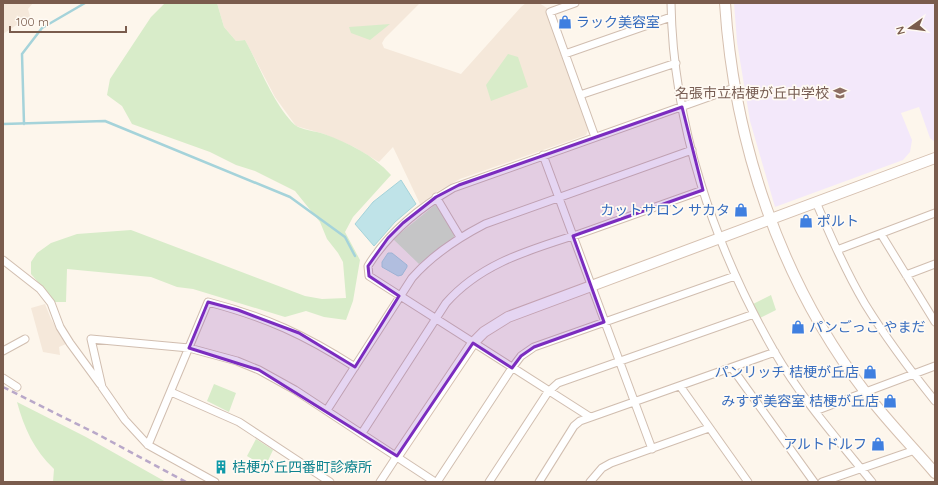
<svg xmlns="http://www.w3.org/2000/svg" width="938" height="485" viewBox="0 0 938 485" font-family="Quicksand,'Noto Sans JP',sans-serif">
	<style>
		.residential { fill: #f5e8da }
		.education { fill: #f3e8fa }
		.green { fill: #d8ecc9 }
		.water { fill: #bfe3e8; stroke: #a5d3da }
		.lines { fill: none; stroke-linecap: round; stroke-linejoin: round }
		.stream { stroke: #a5d3da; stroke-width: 2.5 }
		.street-casing { stroke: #d1beb0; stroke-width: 9 }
		.secondary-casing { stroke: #d6c0b0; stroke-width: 12 }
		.street { stroke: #fff; stroke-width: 7 }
		.secondary { stroke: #fff; stroke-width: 10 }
		.rail { stroke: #b9a8c9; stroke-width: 2.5; stroke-dasharray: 6 4; stroke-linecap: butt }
		.marked { fill: #7b2cbf; fill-opacity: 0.2; stroke: #7b2cbf; stroke-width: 3; stroke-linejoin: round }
		.labels { text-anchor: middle; stroke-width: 3.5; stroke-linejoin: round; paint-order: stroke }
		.shop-label { font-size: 14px; fill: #366cbe; stroke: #fffaf3; text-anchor: end }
		.education-label { font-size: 14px; fill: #785e54; stroke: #fffaf3; text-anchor: end }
		.culture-label { font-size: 14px; fill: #0d838f; stroke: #fffaf3; text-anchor: start }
	</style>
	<rect width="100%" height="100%" fill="#fdf6ec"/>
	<path class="residential" d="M3 3H33L28 9 30 16 3 34Z
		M217 3H420L385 38 382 43 384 48 461 74 521 7 526 3H539L547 8 588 130 586 135 460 179 438 191 420 204 393 147 379 162 354 147 324 134 296 126 275 97 245 40 236 41 224 27Z
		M45 304 51 319 66 344 59 347 60 355 43 352 31 308Z"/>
	<path class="education" d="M734 3H935V142L930 138 919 107 901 113 912 140 910 152 903 160 775 207 750 121 737 42Z"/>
	<path class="green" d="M165 3H217L224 27 236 41 245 40C259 65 274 105 295 125 301 130 316 131 324 134 349 143 373 155 391 175L353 217 345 232 360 260 353 301 346 320 324 317 306 311 285 317 193 289 177 287 151 277 67 269 66 302H55L31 274V262L37 253 51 243 77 234 131 230 305 296 322 299 346 298 343 262 338 253 327 239 320 222 295 191 255 171 236 165 210 152 132 124 122 106 107 95 110 79 151 17Z
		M390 24 370 40 351 33 349 27Z
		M508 54 518 57 528 87 491 101 486 85Z
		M436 204 455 234 454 237 419 264 393 239Z
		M771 295 776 310 760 318 753 304Z
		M214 384 236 393 229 412 207 401Z
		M17 402 86 437 166 482H53L54 469C34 450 24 428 17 402Z
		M256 439 273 450 265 467 247 456Z"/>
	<path class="water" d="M401 180 416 204 395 222 374 246 355 224 373 202Z
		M388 253H392L407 265V267L402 275 398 276 382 267V262Z"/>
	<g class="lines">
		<path class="stream" d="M3 124 105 121 290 197 345 237 355 256
			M24 124 22 54 42 28 85 3"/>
		<g class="street-casing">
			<path id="street" d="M575 3 550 12 595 137
				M671 3C673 125 714 246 774 351 801 398 838 440 872 482
				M565 54 671 17
				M580 95 676 63
				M543 155 652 449
				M436 197 460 237
				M816 202C831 237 846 272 865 304 886 338 910 370 935 401
				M881 234 935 322
				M837 250 935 213
				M3 260 40 289 51 303 60 327 70 343 100 384
				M906 275 935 264
				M3 351 25 339
				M732 368 814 482
				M3 378 17 387
				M680 386 748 482
				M171 392 239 422 330 482
				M327 410 412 278C432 255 458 238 485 224L692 150
				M815 411 935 366
				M590 417 369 276 368 266C389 232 419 208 453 188L734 88
				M362 433 446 303C483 261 534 249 585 232 624 218 664 204 703 190
				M148 445 208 302C266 317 305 335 355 367
				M215 482 148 445 125 420 102 387 91 339 189 348 237 361 259 370 295 390 435 482
				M380 482 397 456
				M437 482 512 368 521 356 534 347 735 276
				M489 482 548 392 558 383 754 314
				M539 482 574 426 580 421 775 352
				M590 482 602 468 611 463 709 428
				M822 482 915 450"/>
		</g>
		<g class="secondary-casing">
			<path id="secondary" d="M725 3C734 143 780 281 866 393 887 421 912 446 935 473
				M397 456 473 343 484 332 508 317 935 158"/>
		</g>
		<use href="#street" class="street"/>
		<use href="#secondary" class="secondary"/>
		<path class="rail" d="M3 387 99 435 186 482"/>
	</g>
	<path class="marked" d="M682 107 703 190 573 236 604 322 534 347 521 356 512 368 473 343 397 456 259 370 189 348 208 302 238 310 299 333 355 367 399 296 369 276 368 266 388 238 403 223 436 197 459 185Z"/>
	<defs>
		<g id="shop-bare" transform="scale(1.08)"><path d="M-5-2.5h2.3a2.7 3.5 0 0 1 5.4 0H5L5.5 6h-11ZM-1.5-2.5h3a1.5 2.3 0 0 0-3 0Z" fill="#3f7fe0" stroke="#fffaf3" stroke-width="2.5" paint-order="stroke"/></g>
		<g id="school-bare" transform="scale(1.08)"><path d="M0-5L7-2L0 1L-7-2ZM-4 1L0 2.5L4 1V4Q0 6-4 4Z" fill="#8d6e63" stroke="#fffaf3" stroke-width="2.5" paint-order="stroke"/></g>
		<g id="building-bare" transform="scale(1.08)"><path d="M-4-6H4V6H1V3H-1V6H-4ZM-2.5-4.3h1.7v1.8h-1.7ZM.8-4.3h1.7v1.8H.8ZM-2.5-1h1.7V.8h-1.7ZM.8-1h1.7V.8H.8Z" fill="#0f9aa8" stroke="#fffaf3" stroke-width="2.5" paint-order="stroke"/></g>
	</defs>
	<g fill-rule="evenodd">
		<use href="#shop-bare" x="565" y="22"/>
		<use href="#school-bare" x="840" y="93"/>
		<use href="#shop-bare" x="741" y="210"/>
		<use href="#shop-bare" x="806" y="221"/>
		<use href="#shop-bare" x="798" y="327"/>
		<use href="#shop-bare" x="870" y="372"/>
		<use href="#shop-bare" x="890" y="401"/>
		<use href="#shop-bare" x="878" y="444"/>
		<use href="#building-bare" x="221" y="467"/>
	</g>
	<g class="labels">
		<g class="shop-label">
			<text x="576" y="27" text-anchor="start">ラック美容室</text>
			<text x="730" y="215">カットサロン サカタ</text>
			<text x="817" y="226" text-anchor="start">ポルト</text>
			<text x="809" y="332" text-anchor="start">パンごっこ やまだ</text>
			<text x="859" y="377">パンリッチ 桔梗が丘店</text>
			<text x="879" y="406">みすず美容室 桔梗が丘店</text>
			<text x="867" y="449">アルトドルフ</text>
		</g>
		<g class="education-label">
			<text x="829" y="98">名張市立桔梗が丘中学校</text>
		</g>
		<g class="culture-label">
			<text x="232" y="472">桔梗が丘四番町診療所</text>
		</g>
	</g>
	<rect width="938" height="485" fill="none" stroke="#7a5c4d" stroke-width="8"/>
	<g transform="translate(910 28) rotate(256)" stroke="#fffaf3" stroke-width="3" paint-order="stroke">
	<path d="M0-3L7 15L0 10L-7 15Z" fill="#7a5c4d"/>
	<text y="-6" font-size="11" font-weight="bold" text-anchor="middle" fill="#7a5c4d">N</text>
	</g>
	<path d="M10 26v6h116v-6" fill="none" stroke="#7a5c4d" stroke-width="2"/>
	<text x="16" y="26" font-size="12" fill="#7a5c4d" stroke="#fffaf3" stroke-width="3" paint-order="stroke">100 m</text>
</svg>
